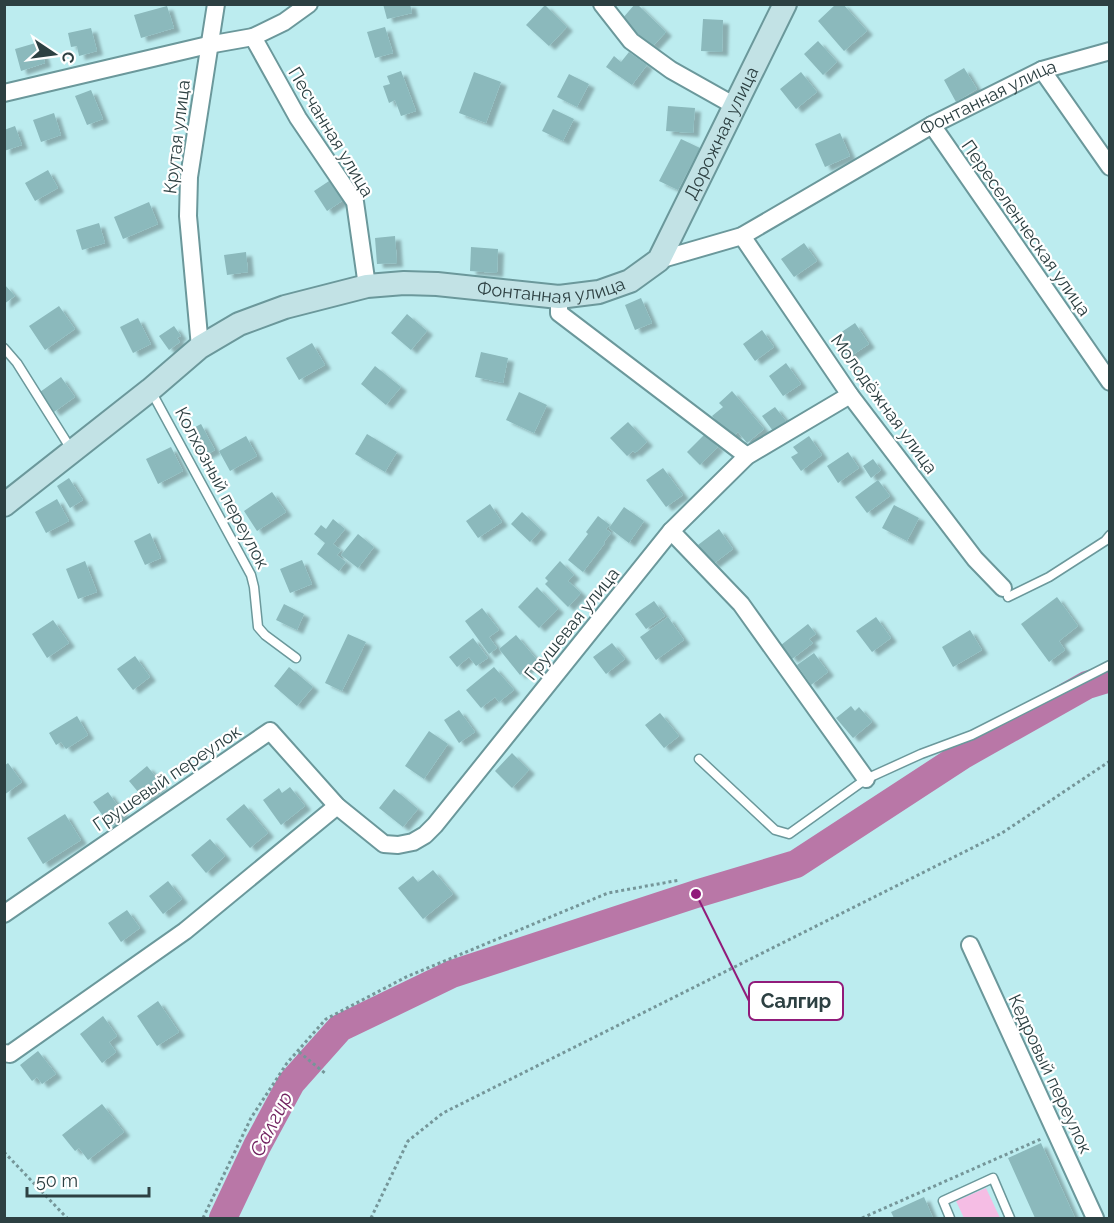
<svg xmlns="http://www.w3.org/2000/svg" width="1114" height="1223" viewBox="0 0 1114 1223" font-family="Raleway,sans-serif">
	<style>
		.green { fill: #f5bde4 }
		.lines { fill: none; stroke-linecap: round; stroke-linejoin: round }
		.river { stroke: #b977a7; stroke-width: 28 }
		.building { fill: #8bb9bc; filter: url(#shadow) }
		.lane-casing { stroke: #6b989b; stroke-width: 11 }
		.street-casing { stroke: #6b989b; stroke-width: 20 }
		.secondary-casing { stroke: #6b989b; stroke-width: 26 }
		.path { stroke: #759699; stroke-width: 3; stroke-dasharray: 3 3; stroke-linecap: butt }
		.lane { stroke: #fff; stroke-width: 8 }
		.street { stroke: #fff; stroke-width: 16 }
		.secondary { stroke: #c2e2e5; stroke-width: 22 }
		.labels { text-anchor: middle; stroke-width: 4.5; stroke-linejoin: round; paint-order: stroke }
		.street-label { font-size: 18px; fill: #2d4042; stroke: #fff }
		.water-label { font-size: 20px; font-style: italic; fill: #712260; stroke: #fff }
		.leader { fill: none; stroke: #911b7a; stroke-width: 2 }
		.callout-dot { fill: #911b7a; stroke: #fff; stroke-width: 2 }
		.callout { fill: #fff; stroke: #911b7a; stroke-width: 2 }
		.callout-label { font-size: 20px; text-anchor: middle; font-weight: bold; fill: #2d4042 }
	</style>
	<defs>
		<filter id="shadow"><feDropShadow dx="6" dy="4" stdDeviation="1.5" flood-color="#0004"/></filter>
	</defs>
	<rect width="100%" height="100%" fill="#bcecef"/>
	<path class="green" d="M986 1188 1000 1218H964L956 1201Z"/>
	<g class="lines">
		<path class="river" d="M223 1218 257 1146 291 1083 340 1028 452 974 696 894 796 864 963 755 1087 685 1110 678"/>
	</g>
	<path class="building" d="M383 4H410L412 13 387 19Z
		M635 4H637L666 32 652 47 622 19Z
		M836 4H843L867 31 844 51 818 21Z
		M545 5 567 27 549 46 526 25Z
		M167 6 174 28 141 38 134 15Z
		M703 19 723 20 722 52 701 51Z
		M385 27 393 53 375 58 367 32Z
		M91 28 97 51 79 56 77 46 71 47 68 33Z
		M818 41 837 62 823 75 804 54Z
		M39 42 45 63 21 71 15 49Z
		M629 52 647 65 632 85 606 67 614 56 621 62Z
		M964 68 977 89 956 102 944 80Z
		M401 71 416 111 401 116 395 100 389 103 383 86 390 84 387 76Z
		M474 72 501 82 486 123 459 113Z
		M801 72 817 92 796 109 780 89Z
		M569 74 589 84 577 107 557 97Z
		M91 90 103 119 87 125 75 96Z
		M668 106 695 108 693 133 666 131Z
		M553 109 574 119 563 141 542 131Z
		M54 113 61 135 41 142 33 120Z
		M15 126 22 145 4 151V130Z
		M840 133 850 156 825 167 815 144Z
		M681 139 700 148 678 190 659 181Z
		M48 170 58 188 35 201 25 183Z
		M332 179 345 199 327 211 314 191Z
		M149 202 158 224 123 239 114 217Z
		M99 223 105 243 82 250 76 230Z
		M395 236 397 263 377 264 375 238Z
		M804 243 817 261 794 277 781 259Z
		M471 247 498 249 497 273 470 271Z
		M246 252 248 272 227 275 224 255Z
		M4 284 15 296 4 304Z
		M641 298 652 323 635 330 625 305Z
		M59 306 75 329 45 350 29 326Z
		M407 314 427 331 411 350 391 333Z
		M138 318 151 344 133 353 120 327Z
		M855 323 869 344 848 358 834 337Z
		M174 326 181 336 177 338 180 342 169 350 159 336Z
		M762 330 774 347 755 361 743 344Z
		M312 343 325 365 299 380 286 358Z
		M481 352 508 358 503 383 475 377Z
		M786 363 801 384 783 396 769 376Z
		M375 366 401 387 386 405 361 384Z
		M61 377 75 397 54 412 40 392Z
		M732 391 764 429 747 443 738 432 731 438 712 416 723 407 719 403Z
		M519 392 547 405 534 433 506 420Z
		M775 407 786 421 773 431 762 416Z
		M628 422 647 442 635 453 633 451 627 456 610 438Z
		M201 424 215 450 200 458 186 432Z
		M367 434 397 452 385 472 355 454Z
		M705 434 718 447 700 465 687 452Z
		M246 436 257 456 230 471 219 451Z
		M809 436 822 455 801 471 791 457 798 453 793 447Z
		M171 447 183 471 158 484 146 459Z
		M848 452 859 468 838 483 827 466Z
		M873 459 881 470 871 478 863 466Z
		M663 468 683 495 666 507 646 480Z
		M69 478 83 500 70 508 57 486Z
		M878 480 890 496 867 513 855 497Z
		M272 492 286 512 257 531 244 511Z
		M57 499 69 521 46 533 35 512Z
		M490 504 502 522 478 538 466 521Z
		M894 505 919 518 907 541 882 528Z
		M624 507 644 521 629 543 609 528Z
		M522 512 541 530 530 542 511 524Z
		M598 516 610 525 606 529 611 533 604 542 605 543 583 572 568 560 588 534 586 532Z
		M333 519 345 529 333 544 341 550 337 555 346 562 339 571 317 554 325 543 314 534 321 525 326 529Z
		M719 529 733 549 713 564 698 545Z
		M150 533 161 558 145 565 134 541Z
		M358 534 374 547 358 568 341 555Z
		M302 560 312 584 290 593 280 569Z
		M85 561 97 592 78 599 66 569Z
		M560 561 574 575 568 581 581 593 568 607 545 584 548 581 545 578Z
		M537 587 558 609 539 628 518 607Z
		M1057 597 1078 626 1059 641 1065 650 1049 662 1021 624Z
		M654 601 665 616 646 629 635 614Z
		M284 604 304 614 297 630 276 620Z
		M482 608 499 630 489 637 497 648 489 654 465 621Z
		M668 617 684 640 656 660 640 637Z
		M876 617 891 638 872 652 856 631Z
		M53 620 69 643 47 658 32 634Z
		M808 624 816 634 809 639 813 643 792 659 781 645Z
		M970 630 982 650 953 667 942 647Z
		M348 634 366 642 342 691 325 683Z
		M516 635 537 660 520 675 499 649Z
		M473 638 488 658 476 666 469 657 457 667 449 657Z
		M612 643 625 659 606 674 593 657Z
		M814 653 828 672 811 685 797 665Z
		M135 656 150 677 133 690 117 669Z
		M289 667 313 687 297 706 274 686Z
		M494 667 514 690 499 702 495 697 481 708 466 690Z
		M851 706 855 711 859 707 872 722 853 738 836 718Z
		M459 710 475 732 459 743 444 720Z
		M660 713 679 736 664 748 645 725Z
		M77 716 88 735 66 749 61 742 56 745 49 733Z
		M429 731 448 744 424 779 405 766Z
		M512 753 529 770 512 788 495 771Z
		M8 763 22 782 4 795V766Z
		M147 766 162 784 144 799 129 781Z
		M290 787 305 806 281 825 263 800 279 788 282 793Z
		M394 789 418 809 403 827 379 808Z
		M108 792 123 813 108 823 93 802Z
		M244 804 268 833 250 848 226 819Z
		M65 814 81 840 43 864 27 838Z
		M210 839 225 856 206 873 191 855Z
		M433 870 453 894 423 919 398 888 413 876 418 882Z
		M168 881 182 899 163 914 149 896Z
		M127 910 140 928 121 942 108 923Z
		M158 1001 179 1032 157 1046 137 1016Z
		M103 1016 117 1036 109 1042 116 1052 102 1063 80 1034Z
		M38 1051 56 1074 42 1084 37 1077 32 1081 20 1065Z
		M102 1104 124 1132 88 1160 79 1148 75 1151 62 1135Z
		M1041 1143 1075 1218H1035L1008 1158Z
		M924 1197 933 1218H894L891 1212Z"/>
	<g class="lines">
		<g class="lane-casing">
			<path id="lane" d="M4 348 17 363 71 449
				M151 391 251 575 254 587 258 627 265 635 296 658
				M1008 597 1049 577 1105 541 1110 535
				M699 759 775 830 789 834 866 779 921 754 972 735 1110 665
				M950 1218 943 1201 993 1178 1010 1218"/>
		</g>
		<g class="street-casing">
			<g id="street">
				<path d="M602 4 631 41 671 70 735 106"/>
				<path d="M253 37 298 118 355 202 367 286"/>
				<path d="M1042 70 1110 167"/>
				<path d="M4 93 208 45 253 37 284 22 309 4"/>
				<path d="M932 125 1110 382"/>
				<path d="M742 236 850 395 975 559 1003 588"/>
				<path id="s1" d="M659 260 742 236 932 125 1042 70 1110 51"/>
				<path d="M559 297V313L747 456"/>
				<path d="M200 347 188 216 189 177 216 4"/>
				<path d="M671 531 741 604 866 779"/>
				<path d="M4 914 270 731 337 806 384 844 398 845 413 842 425 835 435 825 671 531 747 456 850 395"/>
				<path d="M970 945 1095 1218"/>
				<path d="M4 1053 10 1054 185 931 337 806"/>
			</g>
		</g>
		<g class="secondary-casing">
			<g id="secondary">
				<path id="s2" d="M4 505 150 390 200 347 239 324 285 307 367 286 404 283 437 284 559 297 599 292 630 281 659 260 785 4"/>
			</g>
		</g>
		<path class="path" d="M299 1052 326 1074
			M4 1152 67 1218
			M203 1218 251 1118 287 1063 326 1019 406 977 608 893 680 880
			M371 1218 408 1141 443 1113 1002 833 1110 761
			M862 1218 1041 1139"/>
		<use href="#lane" class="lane"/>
		<use href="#street" class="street"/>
		<use href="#secondary" class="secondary"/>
	</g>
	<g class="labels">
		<g class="street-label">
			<text dy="6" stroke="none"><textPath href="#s1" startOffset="369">Фонтанная улица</textPath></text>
			<text transform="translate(331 132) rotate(59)" y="6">Песчанная улица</text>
			<text dy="6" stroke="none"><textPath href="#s2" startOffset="874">Дорожная улица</textPath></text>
			<text transform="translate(177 137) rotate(-83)" y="6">Крутая улица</text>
			<text transform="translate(1026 228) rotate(55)" y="6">Переселенческая улица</text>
			<text dy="6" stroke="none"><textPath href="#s2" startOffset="616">Фонтанная улица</textPath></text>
			<text transform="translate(884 404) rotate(54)" y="6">Молодёжная улица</text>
			<text transform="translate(222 488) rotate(62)" y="6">Колхозный переулок</text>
			<text transform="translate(572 624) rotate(-51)" y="6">Грушевая улица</text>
			<text transform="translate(167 778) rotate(-34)" y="6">Грушевый переулок</text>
			<text transform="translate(1050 1074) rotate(65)" y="6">Кедровый переулок</text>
		</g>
		<g class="water-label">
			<text transform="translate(271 1124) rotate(-63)" y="7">Салгир</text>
		</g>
	</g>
	<path class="leader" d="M696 894L749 1001"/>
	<circle class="callout-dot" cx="696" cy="894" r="6"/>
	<rect class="callout" x="749" y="982" width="94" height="38" rx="6"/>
	<g class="callout-label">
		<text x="796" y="1008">Салгир</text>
	</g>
	<rect width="1114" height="1223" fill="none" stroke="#2d4042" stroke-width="12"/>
	<g transform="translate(54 54) rotate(103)" stroke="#ffffff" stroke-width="4.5" paint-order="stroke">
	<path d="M0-4.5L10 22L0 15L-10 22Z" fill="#2d4042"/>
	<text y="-9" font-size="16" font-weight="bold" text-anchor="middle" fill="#2d4042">С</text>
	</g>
	<path d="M27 1187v9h122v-9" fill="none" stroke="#2d4042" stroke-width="3"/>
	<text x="36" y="1187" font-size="18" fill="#2d4042" stroke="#ffffff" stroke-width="4.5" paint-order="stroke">50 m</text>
</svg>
